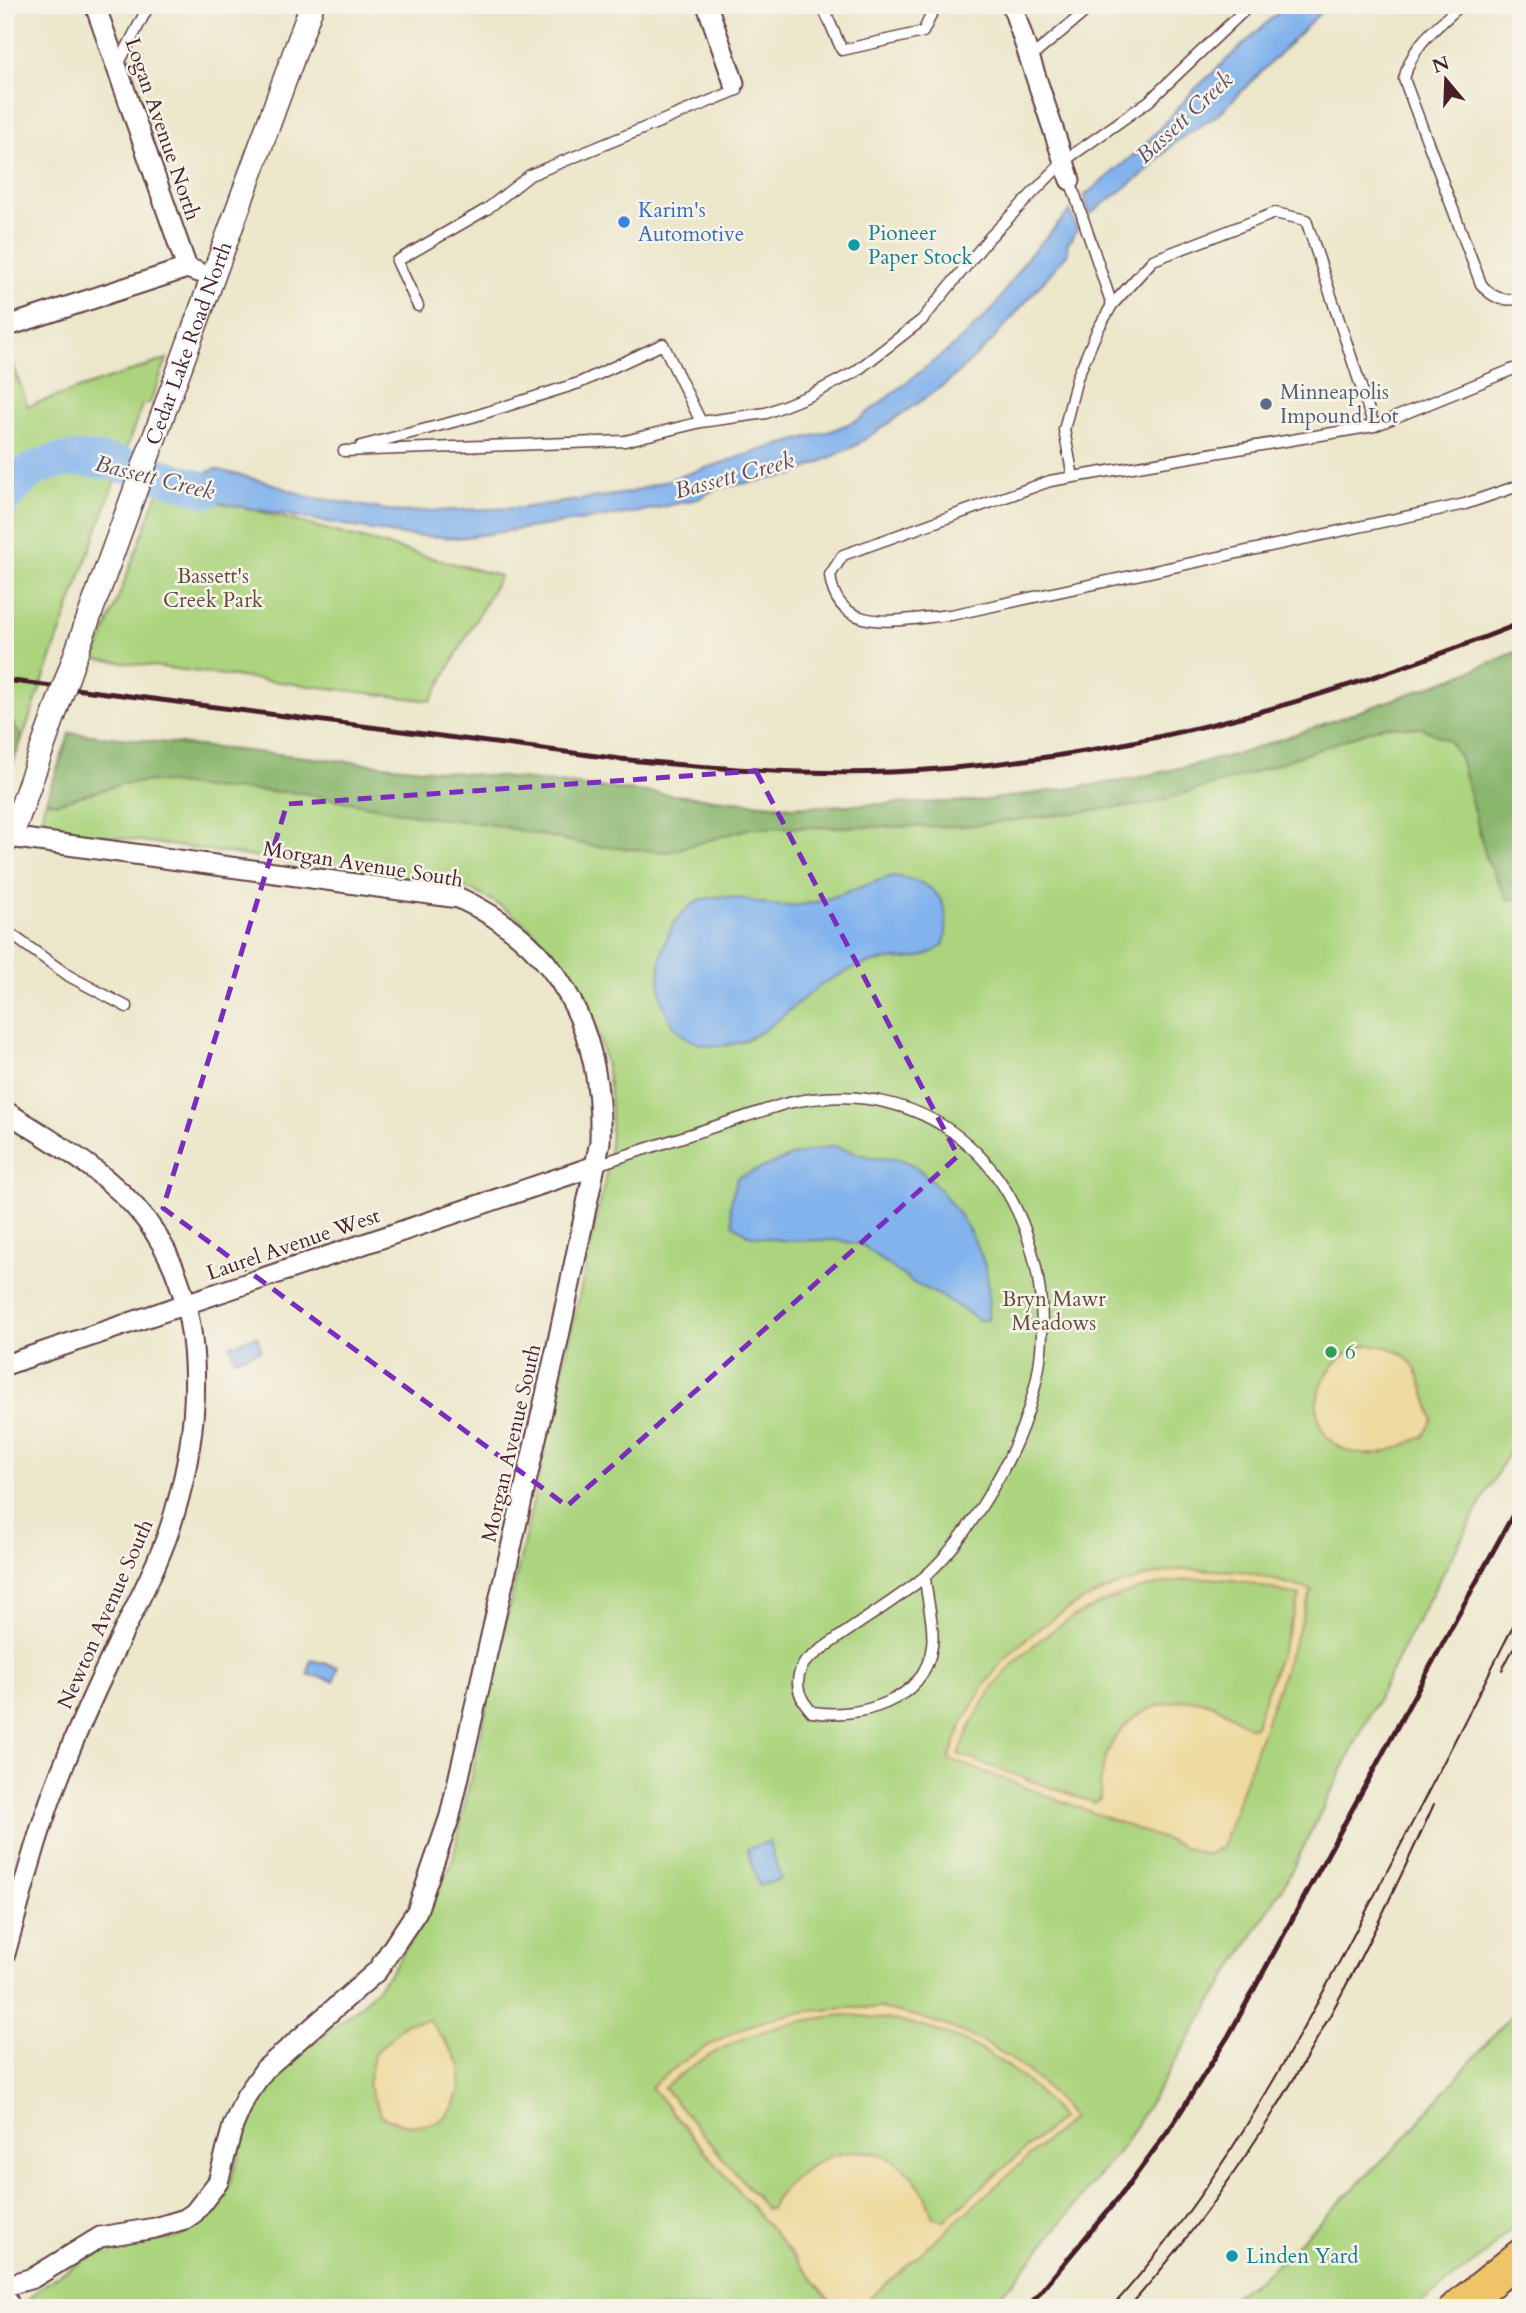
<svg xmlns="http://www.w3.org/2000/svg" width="1526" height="2313" viewBox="0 0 1526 2313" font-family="Cardo,serif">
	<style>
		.green { fill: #acd47e; stroke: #7b7a54; stroke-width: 2 }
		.forest { fill: #89b66d; stroke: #6a6a4c; stroke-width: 2 }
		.sand { fill: #eeda9e; stroke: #9c7c64; stroke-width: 2; fill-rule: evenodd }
		.water { fill: #82b3ed; stroke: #66698c; stroke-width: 2 }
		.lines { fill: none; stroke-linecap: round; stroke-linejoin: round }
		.river { stroke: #82b3ed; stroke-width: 35 }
		.service-casing { stroke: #623d43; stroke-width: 13 }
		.minor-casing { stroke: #623d43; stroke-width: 23 }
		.tertiary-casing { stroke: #623d43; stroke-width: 26 }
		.motorway-casing { stroke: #623d43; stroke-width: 37 }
		.service { stroke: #fff; stroke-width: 10 }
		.minor { stroke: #fff; stroke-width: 19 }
		.tertiary { stroke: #fff; stroke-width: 23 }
		.motorway { stroke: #efc469; stroke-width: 33 }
		.tram { stroke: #4a1f2b; stroke-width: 2 }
		.rail { stroke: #4a1f2b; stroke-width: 5 }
		.tertiary-bridge-casing { stroke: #623d43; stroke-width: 26; stroke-linecap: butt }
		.tertiary-bridge { stroke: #fff; stroke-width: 23 }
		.marked { fill: none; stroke: #7b2cbf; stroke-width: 5; stroke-dasharray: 14 9; stroke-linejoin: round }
		.shop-dot { fill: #3f7fe0; stroke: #f7f3e8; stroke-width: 2.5 }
		.culture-dot { fill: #0f9aa8; stroke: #f7f3e8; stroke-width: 2.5 }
		.service-dot { fill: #5c6f8a; stroke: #f7f3e8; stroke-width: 2.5 }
		.leisure-dot { fill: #2e9e5b; stroke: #f7f3e8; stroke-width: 2.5 }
		.labels { text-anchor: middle; stroke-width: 5; stroke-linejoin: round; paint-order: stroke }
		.street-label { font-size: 21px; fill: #4a1f2b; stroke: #f7f3e8 }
		.shop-label { font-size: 21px; fill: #366cbe; stroke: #f7f3e8; text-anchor: start }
		.culture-label { font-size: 21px; fill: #0d838f; stroke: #f7f3e8; text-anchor: start }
		.service-label { font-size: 21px; fill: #4e5e75; stroke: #f7f3e8; text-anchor: start }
		.park-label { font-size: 21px; fill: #624c40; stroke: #f7f3e8 }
		.leisure-label { font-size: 21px; fill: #27864d; stroke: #f7f3e8; text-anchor: start }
		.water-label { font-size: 23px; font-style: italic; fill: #5b4b65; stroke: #f7f3e8 }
	</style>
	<rect width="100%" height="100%" fill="#f7f3e8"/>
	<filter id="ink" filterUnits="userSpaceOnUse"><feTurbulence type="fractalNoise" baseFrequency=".0143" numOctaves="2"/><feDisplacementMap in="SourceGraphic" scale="14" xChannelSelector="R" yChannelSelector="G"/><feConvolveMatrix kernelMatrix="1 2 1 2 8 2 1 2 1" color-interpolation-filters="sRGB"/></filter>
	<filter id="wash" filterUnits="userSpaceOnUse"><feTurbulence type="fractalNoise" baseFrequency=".00686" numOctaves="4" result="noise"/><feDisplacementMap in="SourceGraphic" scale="28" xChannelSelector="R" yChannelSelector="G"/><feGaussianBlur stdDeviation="1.57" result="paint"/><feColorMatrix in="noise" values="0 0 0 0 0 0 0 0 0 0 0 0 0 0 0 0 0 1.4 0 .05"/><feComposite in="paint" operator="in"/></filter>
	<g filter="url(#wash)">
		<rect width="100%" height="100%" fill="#ece6ca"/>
		<path class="green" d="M5 343 28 406 167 359 150 403 142 405 22 739 13 723 5 722Z
			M161 485 500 576 431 701 95 659Z
			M1521 650V1429L1408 1638 1287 1880 1123 2146 1014 2281 986 2308H25C28 2287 98 2251 119 2246 146 2239 172 2245 196 2228 239 2199 235 2140 260 2098 284 2057 332 2034 365 2001 404 1961 429 1912 452 1862L605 1181C607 1164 611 1145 611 1128 614 1023 559 922 458 885L47 828 42 826 43 809 70 733 791 807 981 801 1129 780 1242 753 1454 678Z
			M1521 2004V2220L1517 2224 1473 2264 1414 2308H1215L1265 2275 1399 2144Z"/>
		<path class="forest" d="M1521 650V898L1508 900 1487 861 1460 758 1449 741 1422 728 1383 726 1247 775 1148 804 967 826 751 828 668 852 592 846 494 825 421 816 302 793 206 788 152 781 122 784 57 803 46 801 70 733 791 807 981 801 1129 780 1242 753 1454 678Z
			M5 722 13 723 22 739 11 768H5Z"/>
		<path class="sand" d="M1367 1345C1417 1344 1420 1380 1433 1419L1423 1437C1405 1444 1382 1457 1361 1454 1296 1445 1307 1361 1367 1345Z
			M1184 1569 1241 1571 1312 1590 1222 1847 1206 1855 949 1759C983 1649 1074 1586 1184 1569ZM1208 1578 1239 1581 1300 1596 1255 1726 1249 1727C1233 1718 1220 1705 1201 1701 1189 1698 1175 1701 1164 1704 1118 1717 1099 1754 1100 1799L1095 1803 959 1755C995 1647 1098 1584 1208 1578Z
			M880 2008C956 2022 1025 2053 1072 2118L859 2308H837L651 2087C724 2024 784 2006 880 2008ZM845 2015C933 2020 1005 2047 1061 2118L943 2221 933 2218C908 2126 812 2136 770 2209H766L664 2088C716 2042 776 2022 845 2015Z
			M429 2020C439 2034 453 2050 460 2065 463 2072 460 2084 459 2092 450 2132 410 2131 381 2115L368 2085 374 2054 406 2023Z"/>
		<path class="water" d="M1286 5H1328L1219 114 1174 143 1144 174 1090 214 1084 196 1143 147 1196 88Z
			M1070 211 1077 231 1067 244 1068 253 991 342 947 383 855 446 793 475 717 488 698 499 639 512 459 538 401 535 158 492 168 462 203 474 215 469 270 483 305 496 399 512 521 508 628 493 765 449 831 431 858 420 956 344 994 308 1025 260Z
			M90 444 125 452 116 477C84 472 51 461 27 490 19 500 14 512 5 522V471L22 461C30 463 75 446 90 444Z
			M893 876C934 881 954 900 944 944 919 966 900 955 870 963 856 966 839 975 826 982 791 1003 759 1049 713 1046 644 1042 645 930 697 902 724 888 758 906 786 906 822 906 858 886 893 876Z
			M833 1146C847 1150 861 1155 875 1158 884 1159 894 1157 902 1160 934 1171 972 1229 983 1260 990 1278 989 1301 988 1320H979L941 1296 913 1283 862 1245 838 1240 785 1241 748 1235 733 1224 730 1207 737 1178 792 1156Z
			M257 1336 261 1350 235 1359 230 1345Z
			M311 1660 338 1667 334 1681 308 1674Z
			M769 1842 781 1879 759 1886 747 1849Z"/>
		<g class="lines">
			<path class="river" d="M5 498C13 490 21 477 31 471 84 442 155 476 208 490"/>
		</g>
	</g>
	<g filter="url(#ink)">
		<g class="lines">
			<g class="service-casing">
				<path id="service" d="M822 5 842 50 923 32 936 5
					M1461 5C1435 29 1413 43 1404 79L1481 284C1492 298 1503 302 1521 298
					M1030 58 1093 5
					M117 67 149 5
					M1070 180 1112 305
					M418 306 397 261 487 209 530 175 737 90 735 85
					M1521 366 1374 426 1050 481 843 555 830 575C837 639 904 618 951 615L1465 504 1521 485
					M361 446 472 417 579 383 663 344 701 422
					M344 451 625 441 701 422 766 413 811 395 855 372 922 320 989 238 1064 161 1149 101 1250 5
					M1073 477 1064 430 1077 378 1097 331 1112 305 1153 260 1275 213 1306 220 1374 426
					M5 930 69 976 127 1007
					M596 1165 784 1104C936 1069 1041 1177 1042 1326 1043 1383 1020 1443 991 1491 972 1523 948 1559 918 1582 882 1610 841 1633 805 1662 793 1680 797 1696 812 1712 858 1719 925 1702 932 1646 935 1625 926 1598 925 1576"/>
			</g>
			<g class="minor-casing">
				<path id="minor" d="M95 5 187 268
					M707 5 734 83
					M1012 5 1070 180
					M5 327 187 268 198 272
					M5 1111C55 1143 110 1173 146 1220 209 1302 202 1422 174 1515 162 1557 140 1597 121 1637 101 1678 82 1719 65 1762 39 1824 23 1889 5 1954
					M5 1365 595 1166
					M5 2286 33 2278 100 2237 155 2228 185 2219 194 2213 218 2182 233 2126 246 2096 265 2069 377 1971 417 1911 450 1816 555 1355 600 1142C603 1032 561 945 459 898L9 837
					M5 2294 10 2308"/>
			</g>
			<g class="tertiary-casing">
				<g id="tertiary">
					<path id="s1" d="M85 628 312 5"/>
					<path d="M5 843 16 823 37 763"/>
				</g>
			</g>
			<g class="motorway-casing">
				<path id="motorway" d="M1457 2308 1521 2256"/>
			</g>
			<use href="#service" class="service"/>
			<use href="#minor" class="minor"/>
			<use href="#tertiary" class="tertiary"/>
			<use href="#motorway" class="motorway"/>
			<path class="tram" d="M1502 1670 1521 1634
				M1111 2308C1215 2193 1289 2058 1361 1921 1415 1818 1469 1714 1521 1610
				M1128 2308C1260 2161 1353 1984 1434 1804"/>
			<path class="rail" d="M5 680 620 759C709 768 800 775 890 772 1111 763 1316 704 1521 623
				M1027 2308 1125 2190 1173 2124 1229 2035 1521 1500"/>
			<g class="tertiary-bridge-casing">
				<path id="tertiary-bridge" d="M37 763 85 628"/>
			</g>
			<use href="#tertiary-bridge" class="tertiary-bridge"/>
		</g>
	</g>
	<path class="marked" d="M756 771 958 1156 567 1506 163 1208 287 804Z"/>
	<circle class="shop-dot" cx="624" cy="222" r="7"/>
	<g class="culture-dot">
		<circle cx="854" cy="245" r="7"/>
		<circle cx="1232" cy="2256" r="7"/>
	</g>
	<circle class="service-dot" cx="1266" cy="404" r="7"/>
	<circle class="leisure-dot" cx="1331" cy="1352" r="7"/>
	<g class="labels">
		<g class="street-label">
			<text transform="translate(163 129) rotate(71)" y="7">Logan Avenue North</text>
			<text dy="7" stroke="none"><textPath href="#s1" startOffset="303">Cedar Lake Road North</textPath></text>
			<text transform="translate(363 864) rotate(9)" y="7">Morgan Avenue South</text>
			<text transform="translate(293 1244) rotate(-19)" y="7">Laurel Avenue West</text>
			<text transform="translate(511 1443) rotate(-77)" y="7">Morgan Avenue South</text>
			<text transform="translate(105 1614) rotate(-66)" y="7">Newton Avenue South</text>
		</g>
		<g class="shop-label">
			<text x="638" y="217">Karim's<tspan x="638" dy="24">Automotive</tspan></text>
		</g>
		<g class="culture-label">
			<text x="868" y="240">Pioneer<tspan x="868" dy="24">Paper Stock</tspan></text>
			<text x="1246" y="2263">Linden Yard</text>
		</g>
		<g class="service-label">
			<text x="1280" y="399">Minneapolis<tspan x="1280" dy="24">Impound Lot</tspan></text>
		</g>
		<g class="park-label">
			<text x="213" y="583">Bassett's<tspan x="213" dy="24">Creek Park</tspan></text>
			<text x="1054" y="1306">Bryn Mawr<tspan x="1054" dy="24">Meadows</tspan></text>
		</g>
		<g class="leisure-label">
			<text x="1345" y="1359">6</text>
		</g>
		<g class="water-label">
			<text transform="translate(1184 117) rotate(-43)" y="8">Bassett Creek</text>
			<text transform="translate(734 475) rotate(-15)" y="8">Bassett Creek</text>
			<text transform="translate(155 477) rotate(14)" y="8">Bassett Creek</text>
		</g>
	</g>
	<rect width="1526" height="2313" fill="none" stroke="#f7f3e8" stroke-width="28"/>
	<g transform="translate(1446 80) rotate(341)" stroke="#f7f3e8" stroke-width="5" paint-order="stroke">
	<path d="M0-5L12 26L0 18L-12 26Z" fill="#4a1f2b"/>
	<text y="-10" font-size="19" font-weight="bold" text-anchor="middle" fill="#4a1f2b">N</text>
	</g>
</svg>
